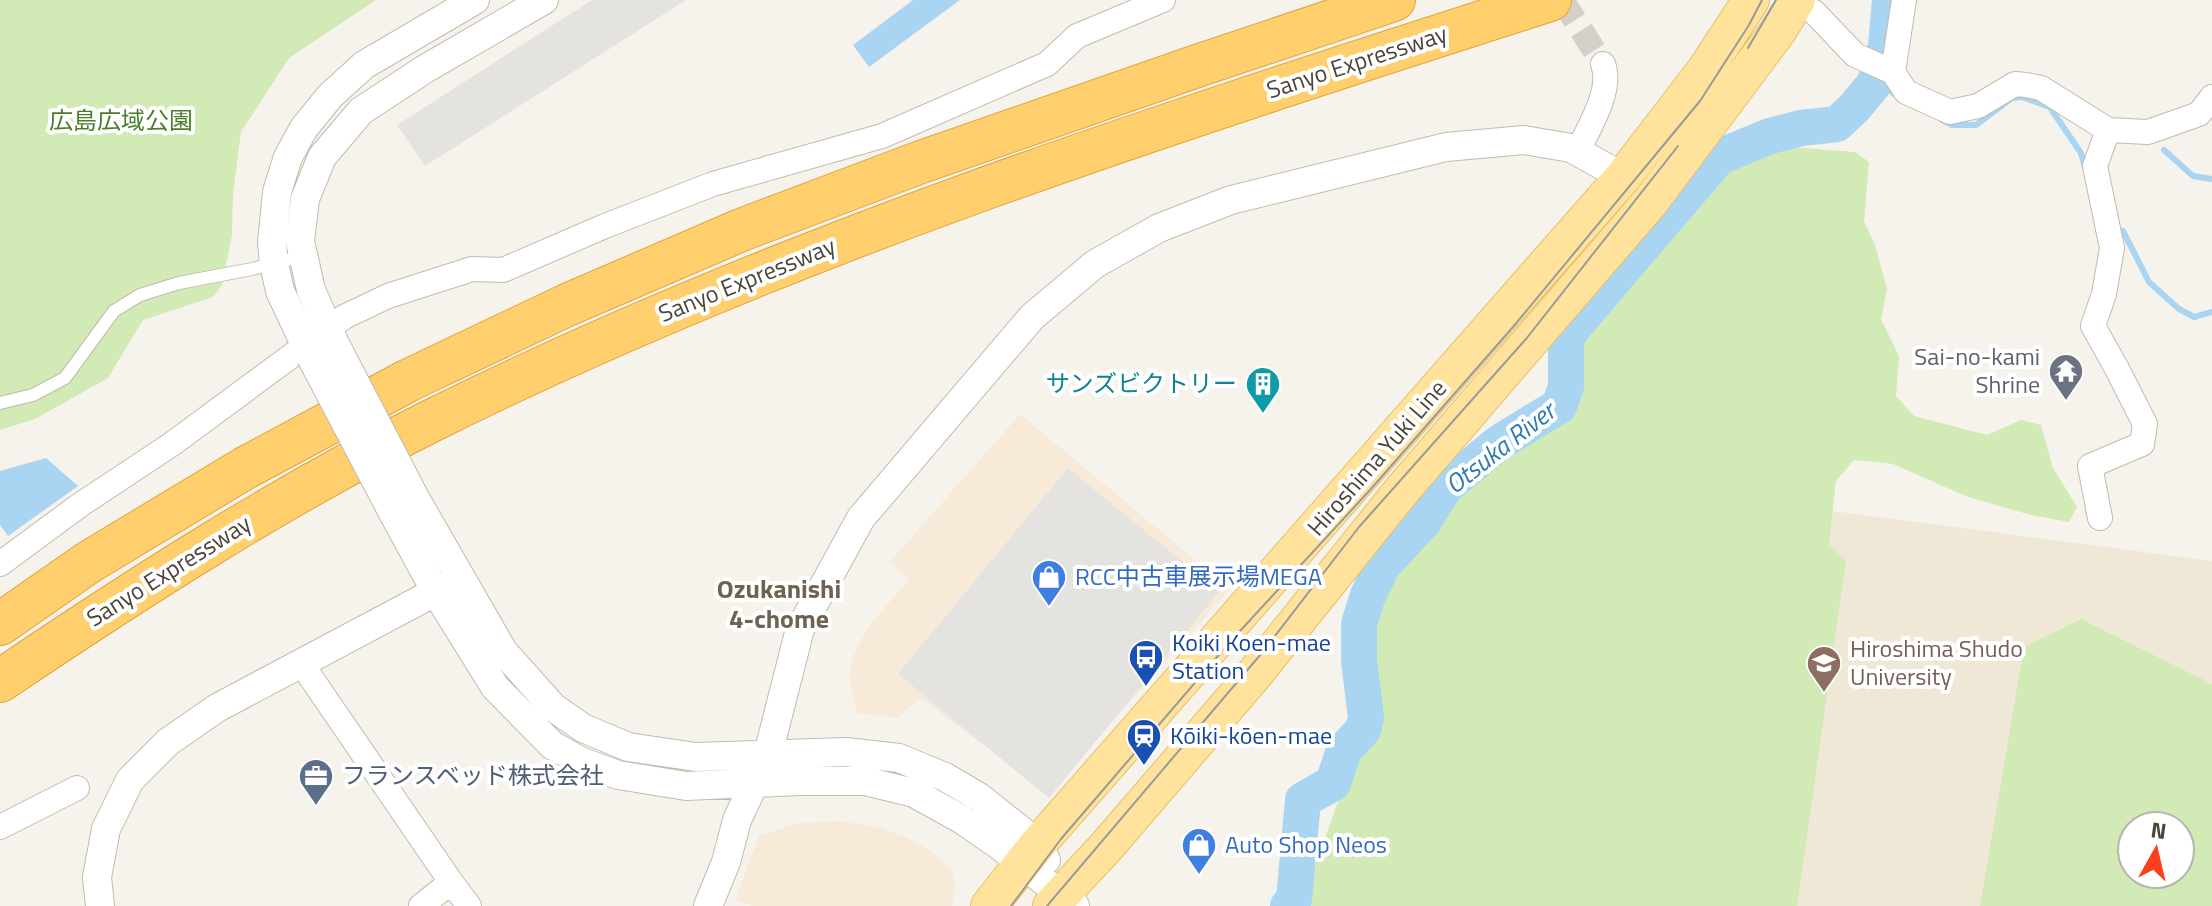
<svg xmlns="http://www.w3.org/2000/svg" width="2212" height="906" viewBox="0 0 2212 906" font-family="'Titillium Web','Noto Sans JP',sans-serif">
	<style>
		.commercial { fill: #f7ead8 }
		.education { fill: #efe8d6; fill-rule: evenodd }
		.green { fill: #d2eab5; fill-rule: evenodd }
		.parking { fill: #e5e3e0 }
		.water { fill: #a9d4f2 }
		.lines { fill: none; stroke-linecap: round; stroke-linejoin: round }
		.stream { stroke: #a9d4f2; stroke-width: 6 }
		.river { stroke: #a9d4f2; stroke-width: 36 }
		.minor-tunnel { stroke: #d4d0c8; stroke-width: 24; stroke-dasharray: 24 12; stroke-linecap: butt }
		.service-casing { stroke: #c2bbae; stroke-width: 14 }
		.minor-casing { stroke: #c2bbae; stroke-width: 26 }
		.tertiary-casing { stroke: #c2bbae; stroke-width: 30 }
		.primary-casing { stroke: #e6c16a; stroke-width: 38 }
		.motorway-casing { stroke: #e0a43c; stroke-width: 44 }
		.service { stroke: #fff; stroke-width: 12 }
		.minor { stroke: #fff; stroke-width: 24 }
		.tertiary { stroke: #fff; stroke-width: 28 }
		.primary { stroke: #ffe39c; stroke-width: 36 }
		.motorway { stroke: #ffcf6e; stroke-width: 42 }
		.tram { stroke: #9a9a9a; stroke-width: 2 }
		.tertiary-bridge-casing { stroke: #c2bbae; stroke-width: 30; stroke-linecap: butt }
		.tertiary-bridge { stroke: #fff; stroke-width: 28 }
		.labels { text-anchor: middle; stroke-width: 8; stroke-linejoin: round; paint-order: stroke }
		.street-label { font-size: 24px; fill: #4b4439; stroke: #fff }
		.park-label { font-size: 24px; fill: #4a7f2a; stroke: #fff }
		.worship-label { font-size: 24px; fill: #5b616d; stroke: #fff; text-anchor: end }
		.culture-label { font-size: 24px; fill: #0d838f; stroke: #fff; text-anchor: end }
		.shop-label { font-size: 24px; fill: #366cbe; stroke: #fff; text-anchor: start }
		.transit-label { font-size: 24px; fill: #164399; stroke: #fff; text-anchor: start }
		.education-label { font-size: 24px; fill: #785e54; stroke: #fff; text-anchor: start }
		.service-label { font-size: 24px; fill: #4e5e75; stroke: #fff; text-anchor: start }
		.water-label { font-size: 26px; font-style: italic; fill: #2e7ab2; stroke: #fff }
		.neighbourhood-label { font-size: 26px; font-weight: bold; fill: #6e6250; stroke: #fff }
	</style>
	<rect width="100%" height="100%" fill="#f6f3ec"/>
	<path class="commercial" d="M1020 414 1230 589 1055 786 1042 788 920 698 897 718 857 713 849 677 853 657 868 627 909 579 890 562Z
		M839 821 881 828 910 839 933 852 953 872 955 883 952 906H752L735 900 759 836 799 823Z"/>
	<path class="education" d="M1537 472 2212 561V906H1342ZM2132 826H2180V874H2132Z"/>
	<path class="green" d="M0 0H376L289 58 241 132 233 194 232 235 222 285 213 297 143 320 108 378 35 419 0 430Z
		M1791 147 1855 152 1869 162 1864 221 1875 245 1887 289 1881 319 1899 356 1896 396 1914 416 1987 435 2021 420 2041 425 2053 468 2077 507 2069 522 2031 515 1968 497 1893 464 1854 460 1836 481 1829 544 1846 561 1797 906H1297L1304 897 1347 776 1372 718 1366 669 1369 615 1394 566 1434 522 1470 475 1572 403 1578 334 1658 238 1743 157Z
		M2081 619 2212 684V906H1980L2024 647ZM2132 826H2180V874H2132Z"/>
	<path class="parking" d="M592 0H686L425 166 397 125Z
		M1068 468 1219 592 1049 798 898 674Z"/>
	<path class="water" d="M913 0H960L869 67 853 45Z
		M46 458 78 486 8 536 0 525V471Z"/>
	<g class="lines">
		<path class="stream" d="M1877 76 1894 94
			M2051 109 2081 153 2085 168
			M1942 120 1952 125H1976L2012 98 2022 97 2055 109
			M2164 150 2193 176 2212 179
			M2123 231 2149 282 2179 309 2194 317 2212 312"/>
		<path class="river" d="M1288 906 1294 899 1303 800 1333 783 1344 750 1363 730 1366 717 1359 661V624L1368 595 1383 565 1424 521 1445 487 1500 442 1559 406 1566 387V339L1572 329 1719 157 1770 136 1801 128 1837 124 1854 108 1874 84 1877 76 1886 46 1890 0"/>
		<path class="minor-tunnel" d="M1562 0 1603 64"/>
		<g class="service-casing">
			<path id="service" d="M0 403 33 395 65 378 114 311 140 295 179 283 252 269 303 256"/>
		</g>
		<g class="minor-casing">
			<path id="minor" d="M1796 3 1814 12 1855 55 1893 72 1906 92 1950 112 1978 106 2015 84 2026 85 2041 88 2108 130 2148 132 2199 114 2212 97
				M1893 72 1904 0
				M1578 151C1589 127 1613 90 1603 64
				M2100 518 2090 466 2142 444 2145 424 2116 367 2093 326 2104 294 2112 248 2095 166 2108 130
				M0 564 80 505 172 444 344 317 388 296 472 269 503 270 605 226 713 184 882 136 1047 64 1077 36 1163 0
				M301 663 451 882 469 906
				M0 827 77 788
				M421 906 451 882"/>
		</g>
		<g class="tertiary-casing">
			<path id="tertiary" d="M334 342 311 290 300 241 305 199 322 157 361 111 425 69 544 0
				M311 357 280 291 274 264 272 243 277 192 288 157 304 128 330 96 364 65 475 0
				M415 498 503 651 553 707 583 728 628 747 696 757 846 752 899 758 945 777 979 797 1038 844 1046 860
				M392 511 436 592 495 687 552 745 580 761 618 775 686 786 800 781H865L914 793 961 819 1000 846 1075 906
				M100 906 97 877 106 829 130 780 168 742 217 708 452 583
				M708 906 726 862 737 820 768 754 800 629 861 518 1032 317 1095 264 1159 228 1231 200 1446 147 1524 140 1571 148 1623 177"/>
		</g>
		<g class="primary-casing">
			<path id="primary" d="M989 906 1038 844 1623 177 1706 69 1751 0
				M1051 906 1106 847 1253 676 1403 489 1651 201 1778 31 1797 0"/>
		</g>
		<g class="motorway-casing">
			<path id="motorway" d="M0 624 89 562 245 468 409 380 567 305 741 230 921 162 1197 66 1394 0
				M0 681C139 587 281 496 431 421 788 243 1171 122 1550 0"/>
		</g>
		<use href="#service" class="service"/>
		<use href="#minor" class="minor"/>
		<use href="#tertiary" class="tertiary"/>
		<use href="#primary" class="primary"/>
		<use href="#motorway" class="motorway"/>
		<path class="tram" d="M1748 48 1776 0
			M1011 906 1061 839 1229 643 1370 490 1513 327 1700 101 1749 25 1762 0
			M1047 906 1261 654 1359 527 1526 339 1678 146"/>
		<g class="tertiary-bridge-casing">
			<path id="tertiary-bridge" d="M334 342 415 498
				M311 357 392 511"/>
		</g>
		<use href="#tertiary-bridge" class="tertiary-bridge"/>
	</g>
	<defs>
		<g id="temple-pin" transform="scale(1.8)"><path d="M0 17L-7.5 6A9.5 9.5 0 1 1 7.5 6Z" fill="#6b7280" stroke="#fff"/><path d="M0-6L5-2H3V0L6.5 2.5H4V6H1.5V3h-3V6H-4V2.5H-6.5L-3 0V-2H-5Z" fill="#fff"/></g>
		<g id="building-pin" transform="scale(1.8)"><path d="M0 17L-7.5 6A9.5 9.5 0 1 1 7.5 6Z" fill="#0f9aa8" stroke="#fff"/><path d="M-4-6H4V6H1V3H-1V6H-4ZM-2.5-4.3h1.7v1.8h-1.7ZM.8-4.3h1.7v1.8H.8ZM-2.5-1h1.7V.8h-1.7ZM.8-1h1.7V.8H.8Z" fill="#fff"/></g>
		<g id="shop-pin" transform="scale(1.8)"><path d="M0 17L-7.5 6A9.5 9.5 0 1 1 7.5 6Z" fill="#3f7fe0" stroke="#fff"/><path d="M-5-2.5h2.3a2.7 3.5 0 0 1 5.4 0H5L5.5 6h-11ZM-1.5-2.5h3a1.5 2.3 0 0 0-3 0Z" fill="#fff"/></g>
		<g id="bus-pin" transform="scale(1.8)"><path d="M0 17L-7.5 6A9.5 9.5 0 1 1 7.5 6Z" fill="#1a4fb4" stroke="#fff"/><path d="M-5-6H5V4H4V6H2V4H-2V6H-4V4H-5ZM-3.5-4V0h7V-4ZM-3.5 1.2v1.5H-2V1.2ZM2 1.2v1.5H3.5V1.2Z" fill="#fff"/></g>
		<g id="university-pin" transform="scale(1.8)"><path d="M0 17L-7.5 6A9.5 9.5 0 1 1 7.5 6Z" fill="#8d6e63" stroke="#fff"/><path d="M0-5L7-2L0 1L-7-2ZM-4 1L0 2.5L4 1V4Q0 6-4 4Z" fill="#fff"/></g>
		<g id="station-pin" transform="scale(1.8)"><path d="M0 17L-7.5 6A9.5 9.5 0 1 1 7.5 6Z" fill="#1a4fb4" stroke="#fff"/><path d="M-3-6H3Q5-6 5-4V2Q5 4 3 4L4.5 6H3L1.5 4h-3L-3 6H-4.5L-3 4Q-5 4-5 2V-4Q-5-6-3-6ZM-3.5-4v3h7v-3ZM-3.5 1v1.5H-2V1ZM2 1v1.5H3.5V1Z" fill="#fff"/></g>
		<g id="office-pin" transform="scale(1.8)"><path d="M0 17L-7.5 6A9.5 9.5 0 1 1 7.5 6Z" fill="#5c6f8a" stroke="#fff"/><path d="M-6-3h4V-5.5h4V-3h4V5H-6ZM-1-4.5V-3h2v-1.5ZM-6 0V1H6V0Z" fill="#fff"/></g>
	</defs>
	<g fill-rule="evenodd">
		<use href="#temple-pin" x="2066" y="371"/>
		<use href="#building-pin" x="1263" y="384"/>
		<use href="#shop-pin" x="1049" y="577"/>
		<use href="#bus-pin" x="1146" y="657"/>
		<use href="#university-pin" x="1824" y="663"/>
		<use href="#station-pin" x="1144" y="736"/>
		<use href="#office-pin" x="316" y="776"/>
		<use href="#shop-pin" x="1199" y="845"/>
	</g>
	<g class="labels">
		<g class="street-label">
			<text transform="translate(1357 62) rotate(-18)" y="8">Sanyo Expressway</text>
			<text transform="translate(747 280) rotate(-22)" y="8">Sanyo Expressway</text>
			<text transform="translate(1377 458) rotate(-49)" y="8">Hiroshima Yuki Line</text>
			<text transform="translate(169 571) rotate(-32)" y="8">Sanyo Expressway</text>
		</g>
		<g class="park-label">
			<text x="121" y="129">広島広域公園</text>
		</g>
		<g class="worship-label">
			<text x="2040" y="365">Sai-no-kami<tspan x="2040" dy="28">Shrine</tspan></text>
		</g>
		<g class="culture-label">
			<text x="1237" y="392">サンズビクトリー</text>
		</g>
		<g class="shop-label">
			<text x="1075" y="585">RCC中古車展示場MEGA</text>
			<text x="1225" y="853">Auto Shop Neos</text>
		</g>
		<g class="transit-label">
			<text x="1172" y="651">Koiki Koen-mae<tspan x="1172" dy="28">Station</tspan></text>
			<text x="1170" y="744">Kōiki-kōen-mae</text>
		</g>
		<g class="education-label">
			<text x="1850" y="657">Hiroshima Shudo<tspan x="1850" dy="28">University</tspan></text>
		</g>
		<g class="service-label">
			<text x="342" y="784">フランスベッド株式会社</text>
		</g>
		<g class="water-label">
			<text transform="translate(1500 448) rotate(-38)" y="9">Otsuka River</text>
		</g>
		<g class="neighbourhood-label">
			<text x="779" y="598">Ozukanishi<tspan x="779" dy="30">4-chome</tspan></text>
		</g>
	</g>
	<g transform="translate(2156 850) rotate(8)"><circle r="38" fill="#ffffff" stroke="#b7b4b0" stroke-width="2"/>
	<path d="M0-6L14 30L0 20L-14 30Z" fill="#fc3f1d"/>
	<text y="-12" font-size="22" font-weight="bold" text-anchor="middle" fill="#4b4439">N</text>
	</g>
</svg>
